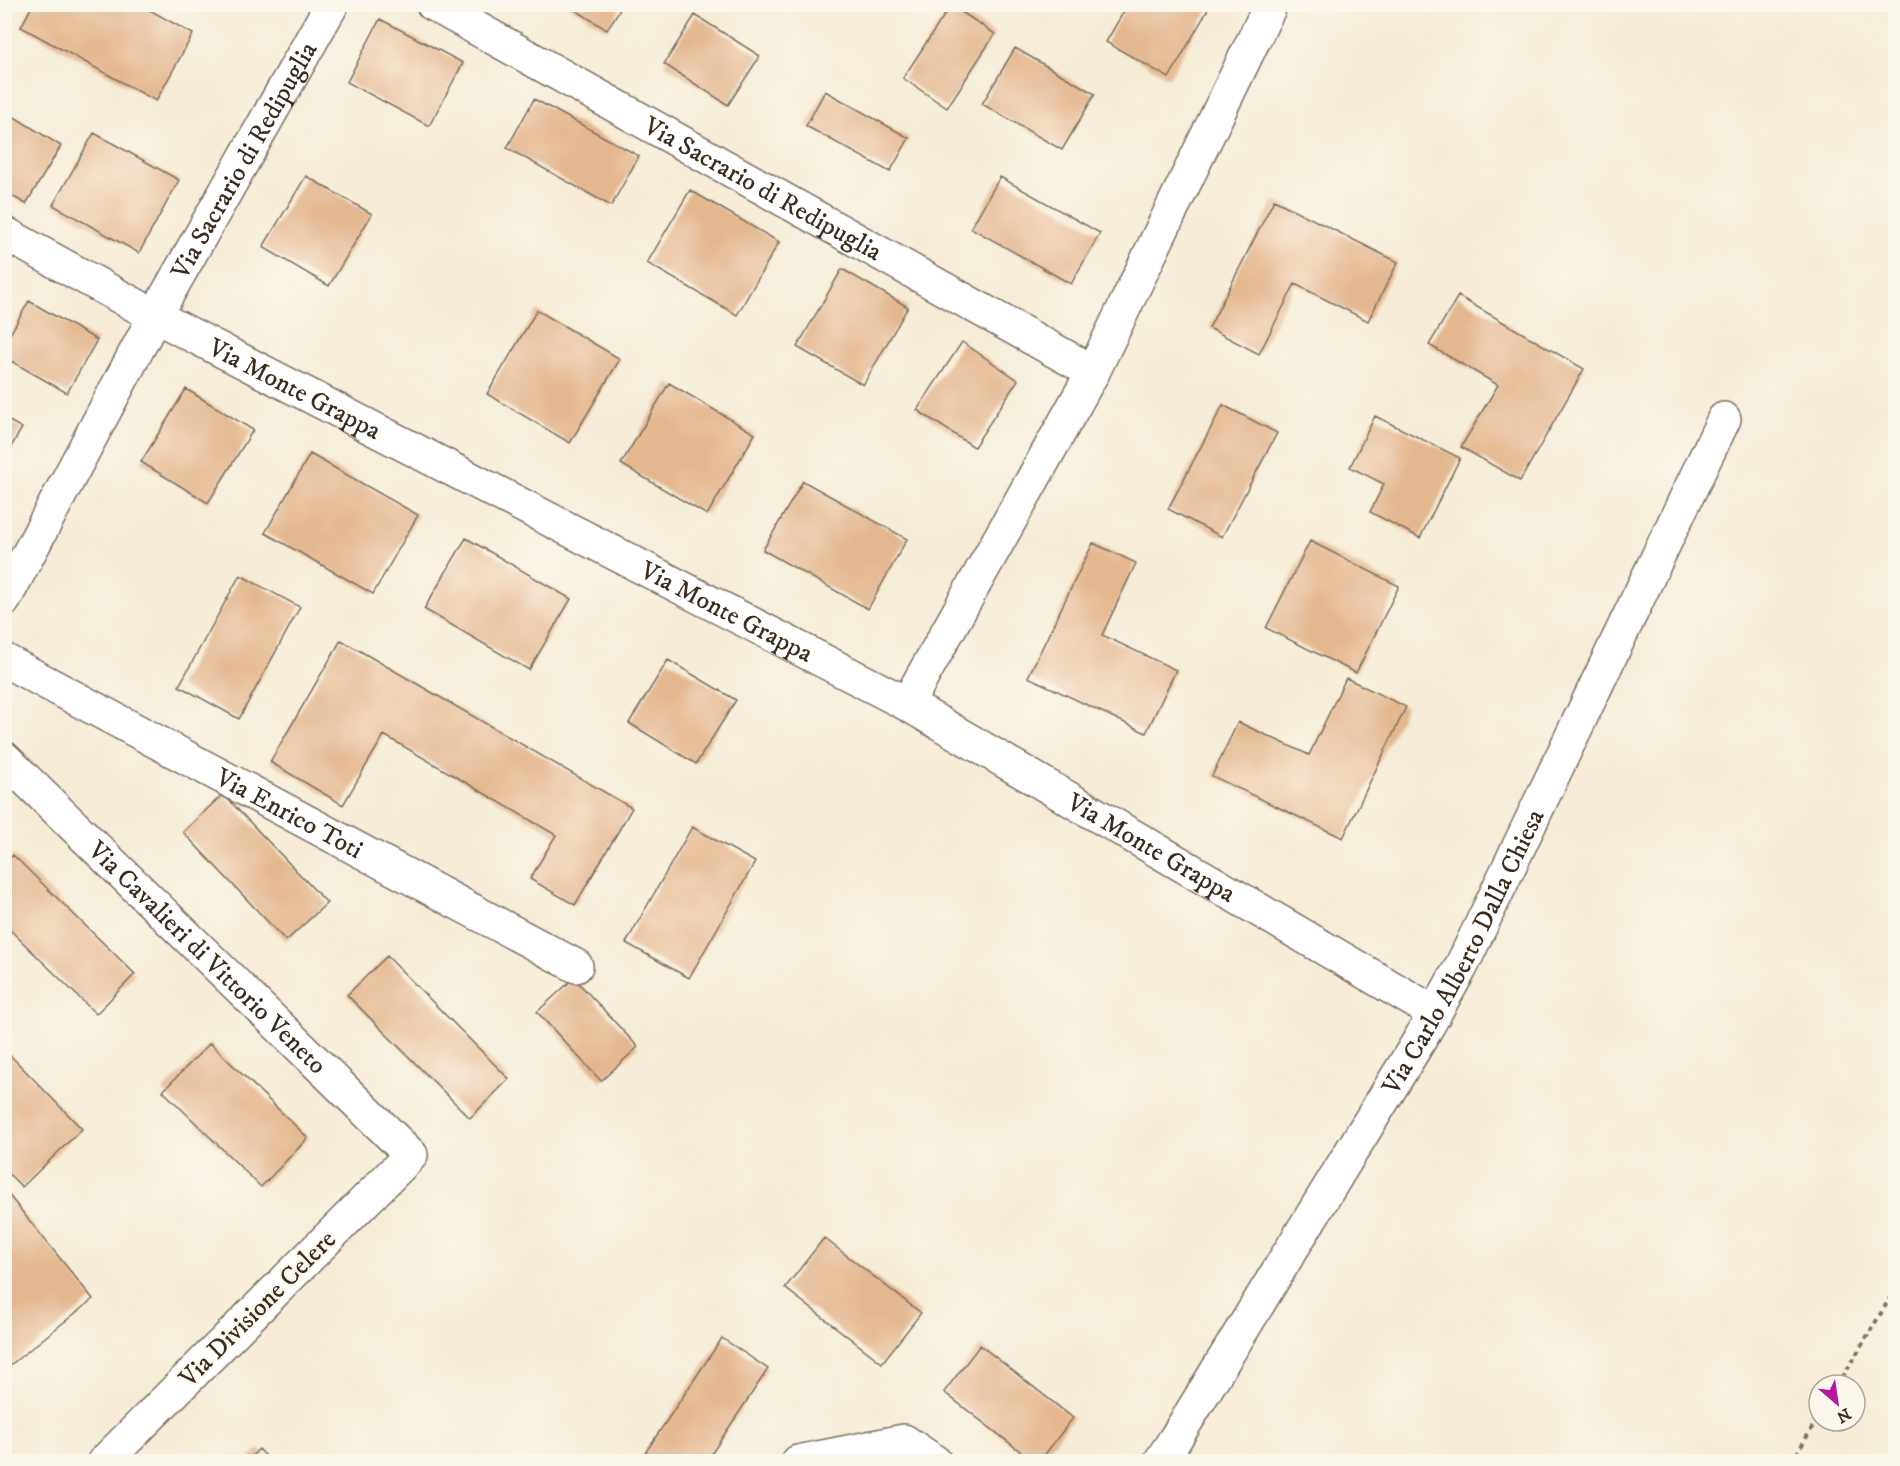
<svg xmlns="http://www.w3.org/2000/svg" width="1900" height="1466" viewBox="0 0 1900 1466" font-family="'IM FELL DW Pica',serif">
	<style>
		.building { fill: #e4b78e }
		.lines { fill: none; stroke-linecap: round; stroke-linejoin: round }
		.street-casing { stroke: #7c6e5f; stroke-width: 36 }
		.path { stroke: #7c6e5f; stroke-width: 4; stroke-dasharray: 4.5 4.5; stroke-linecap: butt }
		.street { stroke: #fff; stroke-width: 33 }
		.labels { text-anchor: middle; stroke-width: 4.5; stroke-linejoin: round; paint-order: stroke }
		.street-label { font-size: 26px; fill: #3b2a1e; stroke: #fbf7ec }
	</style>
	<rect width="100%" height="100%" fill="#fbf7ec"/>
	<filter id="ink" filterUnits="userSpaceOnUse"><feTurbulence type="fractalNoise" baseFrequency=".0167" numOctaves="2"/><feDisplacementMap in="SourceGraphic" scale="12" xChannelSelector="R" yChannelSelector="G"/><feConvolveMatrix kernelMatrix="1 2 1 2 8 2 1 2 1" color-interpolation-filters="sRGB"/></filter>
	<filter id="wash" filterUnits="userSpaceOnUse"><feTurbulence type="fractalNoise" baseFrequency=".008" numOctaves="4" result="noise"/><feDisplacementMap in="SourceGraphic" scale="24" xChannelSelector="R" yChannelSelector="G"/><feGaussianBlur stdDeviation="1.35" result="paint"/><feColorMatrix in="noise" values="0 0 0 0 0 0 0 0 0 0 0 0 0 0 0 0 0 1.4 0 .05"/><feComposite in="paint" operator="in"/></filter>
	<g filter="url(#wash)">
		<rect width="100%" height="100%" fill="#f6ecd7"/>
		<g id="blocks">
			<path class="building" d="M33 4H139L193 34 156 101 21 27Z
				M566 4H623L607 30Z
				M1128 4H1211L1169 78 1106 42Z
				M951 5 995 34 947 108 903 78Z
				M695 15 760 56 728 105 664 64Z
				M380 19 463 63 429 126 347 82Z
				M1015 48 1095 94 1062 150 982 104Z
				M825 91 909 138 890 172 806 126Z
				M534 99 639 156 611 206 507 148Z
				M5 111 61 146 26 204 5 192Z
				M94 133 179 180 139 253 53 205Z
				M306 176 372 214 329 286 263 247Z
				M1000 177 1100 233 1071 284 971 228Z
				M690 190 779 242 737 315 647 263Z
				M1274 200 1398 262 1368 321 1295 284 1259 354 1209 328Z
				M842 269 908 307 863 385 797 347Z
				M1458 296 1584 369 1520 481 1461 447 1498 385 1429 345Z
				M29 301 97 340 67 393 4 357V345Z
				M537 310 620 359 570 443 487 394Z
				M962 342 1018 380 974 447 917 410Z
				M669 383 755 434 707 515 621 464Z
				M186 389 253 430 208 503 141 462Z
				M1223 405 1277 433 1222 537 1168 509Z
				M1375 416 1460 458 1420 538 1370 512 1384 484 1350 467Z
				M4 418 22 428 4 459Z
				M310 454 418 515 373 594 265 533Z
				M803 481 907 539 868 609 763 550Z
				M466 538 571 599 529 670 424 609Z
				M1310 541 1399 586 1356 673 1266 628Z
				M1093 543 1136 563 1102 635 1176 670 1146 733 1028 677Z
				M240 575 300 607 239 719 179 686Z
				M341 640 632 808 575 905 530 879 556 835 384 735 343 805 270 762Z
				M668 660 736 700 696 764 629 723Z
				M1346 678 1406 707 1343 838 1212 776 1238 722 1309 755Z
				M223 794 327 903 286 941 183 832Z
				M692 827 755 862 689 978 626 943Z
				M13 855 135 974 96 1014 4 924V864Z
				M387 956 509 1079 470 1118 347 995Z
				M574 978 638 1047 601 1081 537 1012Z
				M210 1043 308 1138 261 1187 163 1091Z
				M8 1053 82 1129 22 1187 4 1169V1056Z
				M7 1193 93 1299 4 1370V1195Z
				M824 1238 921 1313 882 1363 785 1288Z
				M722 1338 768 1369 706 1462H639Z
				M980 1345 1073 1418 1039 1462H1034L944 1392Z
				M259 1449 271 1462H245Z"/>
		</g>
	</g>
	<g filter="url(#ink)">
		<use href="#blocks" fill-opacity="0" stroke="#7c6e5f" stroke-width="1.5"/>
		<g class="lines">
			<g class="street-casing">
				<g id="street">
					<path id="s1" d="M433 4 1093 372"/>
					<path id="s2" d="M4 233 155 316 907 704 1435 1013"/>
					<path id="s3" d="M4 600 155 316 332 4"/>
					<path id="s4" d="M4 660 576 966"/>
					<path d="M907 704 1093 372 1271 4"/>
					<path id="s5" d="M4 758 411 1155 104 1462"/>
					<path d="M798 1462 904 1441 935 1462"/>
					<path id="s6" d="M1160 1462 1174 1441 1419 1041 1461 967 1724 419"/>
				</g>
			</g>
			<path class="path" d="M1838 1385 1896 1288
				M1792 1462 1819 1416"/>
			<use href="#street" class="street"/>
		</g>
	</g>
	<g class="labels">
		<g class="street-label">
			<text dy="9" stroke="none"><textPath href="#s3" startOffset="501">Via Sacrario di Redipuglia</textPath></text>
			<text dy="9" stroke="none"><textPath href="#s1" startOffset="378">Via Sacrario di Redipuglia</textPath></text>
			<text dy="9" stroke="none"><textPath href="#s2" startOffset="330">Via Monte Grappa</textPath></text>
			<text dy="9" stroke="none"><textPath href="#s2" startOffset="816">Via Monte Grappa</textPath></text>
			<text dy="9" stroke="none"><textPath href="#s4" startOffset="324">Via Enrico Toti</textPath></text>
			<text dy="9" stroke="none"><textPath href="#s2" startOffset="1302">Via Monte Grappa</textPath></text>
			<text dy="9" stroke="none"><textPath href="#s6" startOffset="594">Via Carlo Alberto Dalla Chiesa</textPath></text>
			<text dy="9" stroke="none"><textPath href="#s5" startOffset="285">Via Cavalieri di Vittorio Veneto</textPath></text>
			<text transform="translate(257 1308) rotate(-45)" y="9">Via Divisione Celere</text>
		</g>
	</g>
	<rect width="1900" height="1466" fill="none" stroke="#fbf7ec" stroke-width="24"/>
	<g transform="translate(1837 1403) rotate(151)"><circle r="28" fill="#fbf7ec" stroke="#aea59a" stroke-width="1.5"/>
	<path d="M0-4.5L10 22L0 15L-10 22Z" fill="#b5179e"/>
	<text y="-9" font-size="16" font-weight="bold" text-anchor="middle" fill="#3b2a1e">N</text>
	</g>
</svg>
